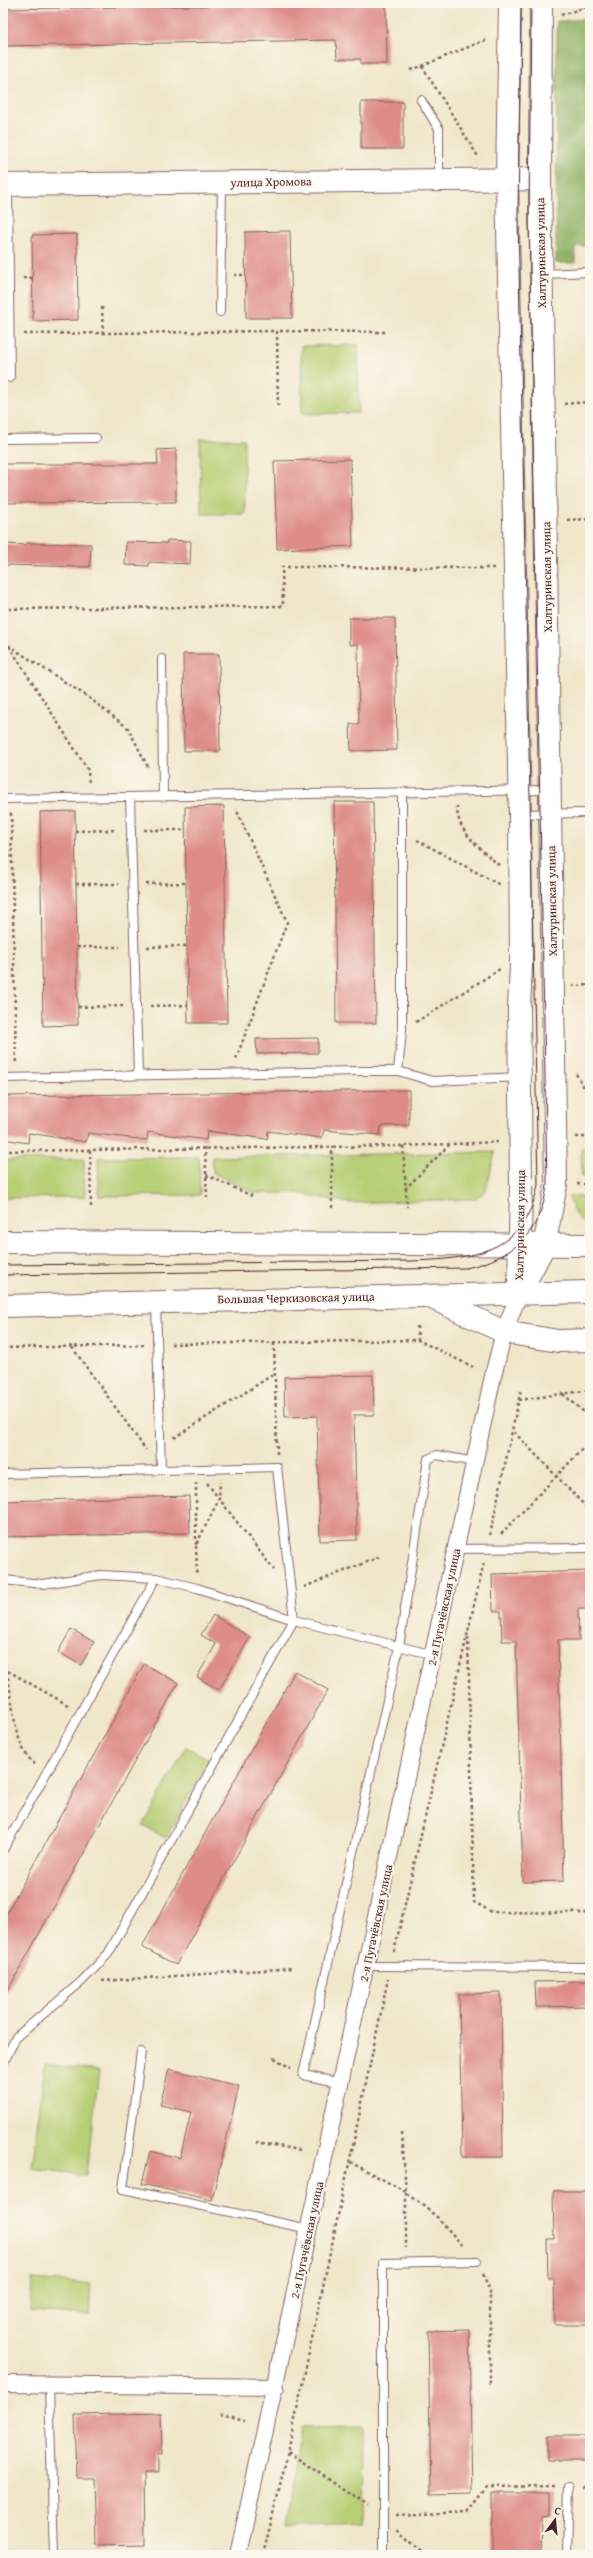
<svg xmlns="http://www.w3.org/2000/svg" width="593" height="2558" viewBox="0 0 593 2558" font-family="'Gentium Book Plus',serif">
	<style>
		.green { fill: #b7cf74; stroke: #807750 }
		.forest { fill: #91b266; stroke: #6e6848 }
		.building { fill: #de8c88 }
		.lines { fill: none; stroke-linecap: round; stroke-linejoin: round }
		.lane-casing { stroke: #846563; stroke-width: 10 }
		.street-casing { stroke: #846563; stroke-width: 18 }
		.secondary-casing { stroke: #846563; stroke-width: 24 }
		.primary-casing { stroke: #846563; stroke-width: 24 }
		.path { stroke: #846563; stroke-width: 2.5; stroke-dasharray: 3 3; stroke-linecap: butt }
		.lane { stroke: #fff; stroke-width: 8 }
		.street { stroke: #fff; stroke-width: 16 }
		.secondary { stroke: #fff; stroke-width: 22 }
		.primary { stroke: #fff; stroke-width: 22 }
		.tram { stroke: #4a1f2b; stroke-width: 1 }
		.labels { text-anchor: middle; stroke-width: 4; stroke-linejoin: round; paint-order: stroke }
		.street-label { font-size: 12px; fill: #4a1f2b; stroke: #fbf7ec }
	</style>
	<rect width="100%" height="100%" fill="#fbf7ec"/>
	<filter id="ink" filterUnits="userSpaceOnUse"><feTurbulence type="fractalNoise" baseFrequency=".025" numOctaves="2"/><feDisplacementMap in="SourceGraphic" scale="8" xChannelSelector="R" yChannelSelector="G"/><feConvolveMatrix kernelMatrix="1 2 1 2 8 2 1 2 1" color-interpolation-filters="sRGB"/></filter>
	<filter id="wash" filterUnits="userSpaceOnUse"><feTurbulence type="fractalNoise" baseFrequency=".012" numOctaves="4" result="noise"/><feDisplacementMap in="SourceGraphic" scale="16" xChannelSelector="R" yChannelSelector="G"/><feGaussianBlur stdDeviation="0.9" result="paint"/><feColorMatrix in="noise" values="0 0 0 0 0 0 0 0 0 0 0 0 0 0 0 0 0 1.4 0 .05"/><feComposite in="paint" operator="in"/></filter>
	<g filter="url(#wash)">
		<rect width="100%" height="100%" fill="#f0e7cb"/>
		<path class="green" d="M358 345 359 413 302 414 301 346Z
			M200 439H244L245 514H201Z
			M581 1148H590V1176L582 1177Z
			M495 1152 486 1190 476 1199 349 1203 298 1193H256L213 1173 212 1157Z
			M199 1157 200 1195 99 1196 98 1158Z
			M84 1159 85 1197 3 1198V1160Z
			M569 1196H590V1224C576 1224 572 1207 569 1196Z
			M186 1747 209 1759 166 1838 143 1826Z
			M45 2064 99 2071 86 2175 32 2168Z
			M32 2280 91 2284 89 2315 30 2311Z
			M363 2427 362 2526 283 2529 301 2428Z"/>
		<path class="forest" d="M590 19V246H575V263H556L557 21Z"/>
		<g id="blocks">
			<path class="building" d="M386 3 387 64H361V59H337L336 40 3 46V9Z
				M361 102H403V149H361Z
				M290 231 292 318H246L245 232Z
				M77 234 78 320 33 321 32 235Z
				M176 449V502L3 503V464H158L157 450Z
				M350 459 353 546 277 549 274 461Z
				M167 540 191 541 190 564 149 562V566L125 565 126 542 167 543Z
				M26 543 91 544 90 567 3 565V544L26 545Z
				M349 618H395L397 750 351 751 350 724H359L358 644 349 645Z
				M183 654H219L220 751H184Z
				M334 802H373L376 1023H336Z
				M224 806 227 1023H188L185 807Z
				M75 811 78 1025 43 1026 40 812Z
				M318 1038V1053L257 1054 256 1039Z
				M409 1090V1125L381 1126 380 1135 324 1130 322 1138 268 1131 267 1139 207 1131 206 1140 148 1132 147 1140 88 1133 86 1142 29 1133 28 1143 3 1139V1096Z
				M373 1375 374 1415H354L357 1540 320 1541 317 1416 285 1417 284 1377Z
				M189 1496 190 1533 3 1537V1501Z
				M590 1571V1609H578L579 1640H558L564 1881 523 1882 516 1641H502L501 1611H493L492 1574Z
				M213 1615 250 1637 219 1690 197 1677 216 1644 201 1635Z
				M71 1629 94 1642 81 1665 58 1652Z
				M144 1664 178 1683 3 1999V1920Z
				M295 1671 328 1690 176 1965 142 1947Z
				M588 1981 589 2006 536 2007 535 1982Z
				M501 1993 503 2157H462L459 1994Z
				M169 2069 239 2086 212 2200 142 2184 150 2151 180 2158 191 2112 160 2105Z
				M553 2191H590V2325H555L554 2278H548L547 2239H554Z
				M469 2330 472 2493 431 2494 428 2331Z
				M161 2413 162 2454H158V2473H144L145 2545 97 2546 95 2478H77L75 2415Z
				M547 2436H590V2460H547Z
				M492 2493H550V2515L542 2516 541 2555H492Z"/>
		</g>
	</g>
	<g filter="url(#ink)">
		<use href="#blocks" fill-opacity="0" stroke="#846563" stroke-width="1"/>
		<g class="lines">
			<g class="lane-casing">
				<path id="lane" d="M421 100 439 129V179
					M8 186 10 378
					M542 274 590 272
					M220 312 222 183
					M3 439 96 438
					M162 659 163 797
					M130 798 138 1075
					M3 799 548 790
					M521 814 590 813
					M398 1071 402 1031V792
					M3 1078 358 1071H398L432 1081 519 1077
					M156 1303 161 1470
					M3 1474 277 1467 294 1620 108 1954 81 1982 16 2037 3 2064
					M456 1549 590 1548
					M3 1580 43 1584 101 1575 156 1578 197 1588 294 1620 434 1655
					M3 1850 156 1578
					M367 1966 590 1967
					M141 2052 123 2189 309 2229
					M341 2083 303 2075 399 1647 428 1459 437 1455 475 1462
					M49 2385 54 2555
					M383 2555V2263L477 2261
					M567 2555 569 2486"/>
			</g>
			<g class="street-casing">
				<path id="street" d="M3 2384 276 2387
					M238 2555 493 1376 504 1332 519 1294"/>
			</g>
			<g class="secondary-casing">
				<path id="secondary" d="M510 3 507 179 520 814 521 965 519 1008 521 1185 519 1288
					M3 185 540 179
					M519 1294 544 1246 556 1185 540 179 541 3
					M426 1295 504 1332 558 1341 590 1340"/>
			</g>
			<g class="primary-casing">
				<path id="primary" d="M3 1242 590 1245
					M3 1306 590 1292"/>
			</g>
			<path class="path" d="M561 15 590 6
				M422 66 488 39
				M411 70 422 66 479 158
				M234 275H246
				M23 278H33
				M102 307 103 335
				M24 334 277 331
				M564 404 590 402
				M278 406 277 331 386 332
				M567 520 590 519
				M3 609 283 606 282 567 495 568
				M3 642 88 697 128 728 148 767
				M9 646 88 770 89 784
				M457 806C456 832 482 850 500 866
				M11 813 16 1064
				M144 830H185
				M75 831 117 830
				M417 840 500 885
				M76 884H119
				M146 884 186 883
				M77 947H120
				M147 947 187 946
				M572 986 590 985
				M150 1006 188 1005
				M78 1007 123 1006
				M416 1022 500 969
				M236 1059 287 922 236 809
				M576 1074 590 1097
				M576 1137H590
				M403 1146 407 1207
				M205 1147 207 1197
				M90 1150 91 1207
				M3 1151 403 1146 500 1142
				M206 1175 252 1196
				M577 1184H590
				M405 1189 450 1144
				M332 1208V1147
				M417 1326 418 1340
				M274 1343 277 1454
				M171 1344 418 1340 473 1367
				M72 1347 146 1450
				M3 1348 144 1345
				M563 1394 590 1417
				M519 1400 590 1390
				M514 1432 590 1511
				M174 1438 274 1374
				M207 1483 274 1570
				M501 1534 590 1441
				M490 1535 521 1389
				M196 1545V1483
				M197 1573 196 1545 219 1499 220 1482
				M304 1587 382 1556
				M468 1637 474 1902 492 1912 590 1913
				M3 1660C15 1689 9 1744 35 1764
				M8 1671 68 1705
				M394 1952 484 1562
				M102 1981 293 1968
				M274 2058 291 2068
				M402 2133 406 2192V2248
				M256 2142 300 2150
				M350 2162 406 2192 437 2217 464 2247
				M483 2274 490 2291V2384
				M220 2415 245 2421
				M288 2452 368 2506
				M583 2486H590
				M396 2515 468 2512 488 2487 556 2486
				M397 2529 427 2555
				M263 2555 288 2452 388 1979"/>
			<use href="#lane" class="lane"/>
			<use href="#street" class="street"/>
			<use href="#secondary" class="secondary"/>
			<use href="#primary" class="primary"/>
			<path class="tram" d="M3 1265 411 1261C471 1259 524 1254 538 1185L518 218 521 3
				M3 1275 466 1268C513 1258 541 1233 547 1185L529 217 531 3"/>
		</g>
	</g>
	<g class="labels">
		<g class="street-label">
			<text transform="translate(271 182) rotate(-1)" y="4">улица Хромова</text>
			<text transform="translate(541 253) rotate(-91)" y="4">Халтуринская улица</text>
			<text transform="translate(547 577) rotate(-91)" y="4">Халтуринская улица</text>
			<text transform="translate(552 901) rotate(-91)" y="4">Халтуринская улица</text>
			<text transform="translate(520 1225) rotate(-89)" y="4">Халтуринская улица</text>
			<text transform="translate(296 1298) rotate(-1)" y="4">Большая Черкизовская улица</text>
			<text transform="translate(444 1607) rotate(-78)" y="4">2-я Пугачёвская улица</text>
			<text transform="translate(376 1923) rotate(-78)" y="4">2-я Пугачёвская улица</text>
			<text transform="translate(307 2240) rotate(-78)" y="4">2-я Пугачёвская улица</text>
		</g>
	</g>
	<rect width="593" height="2558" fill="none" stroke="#fbf7ec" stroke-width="16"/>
	<g transform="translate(555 2520) rotate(16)" stroke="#fbf7ec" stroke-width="3" paint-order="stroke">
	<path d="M0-3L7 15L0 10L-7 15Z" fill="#4a1f2b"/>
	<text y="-6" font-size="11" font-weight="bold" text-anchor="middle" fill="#4a1f2b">С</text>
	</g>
</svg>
